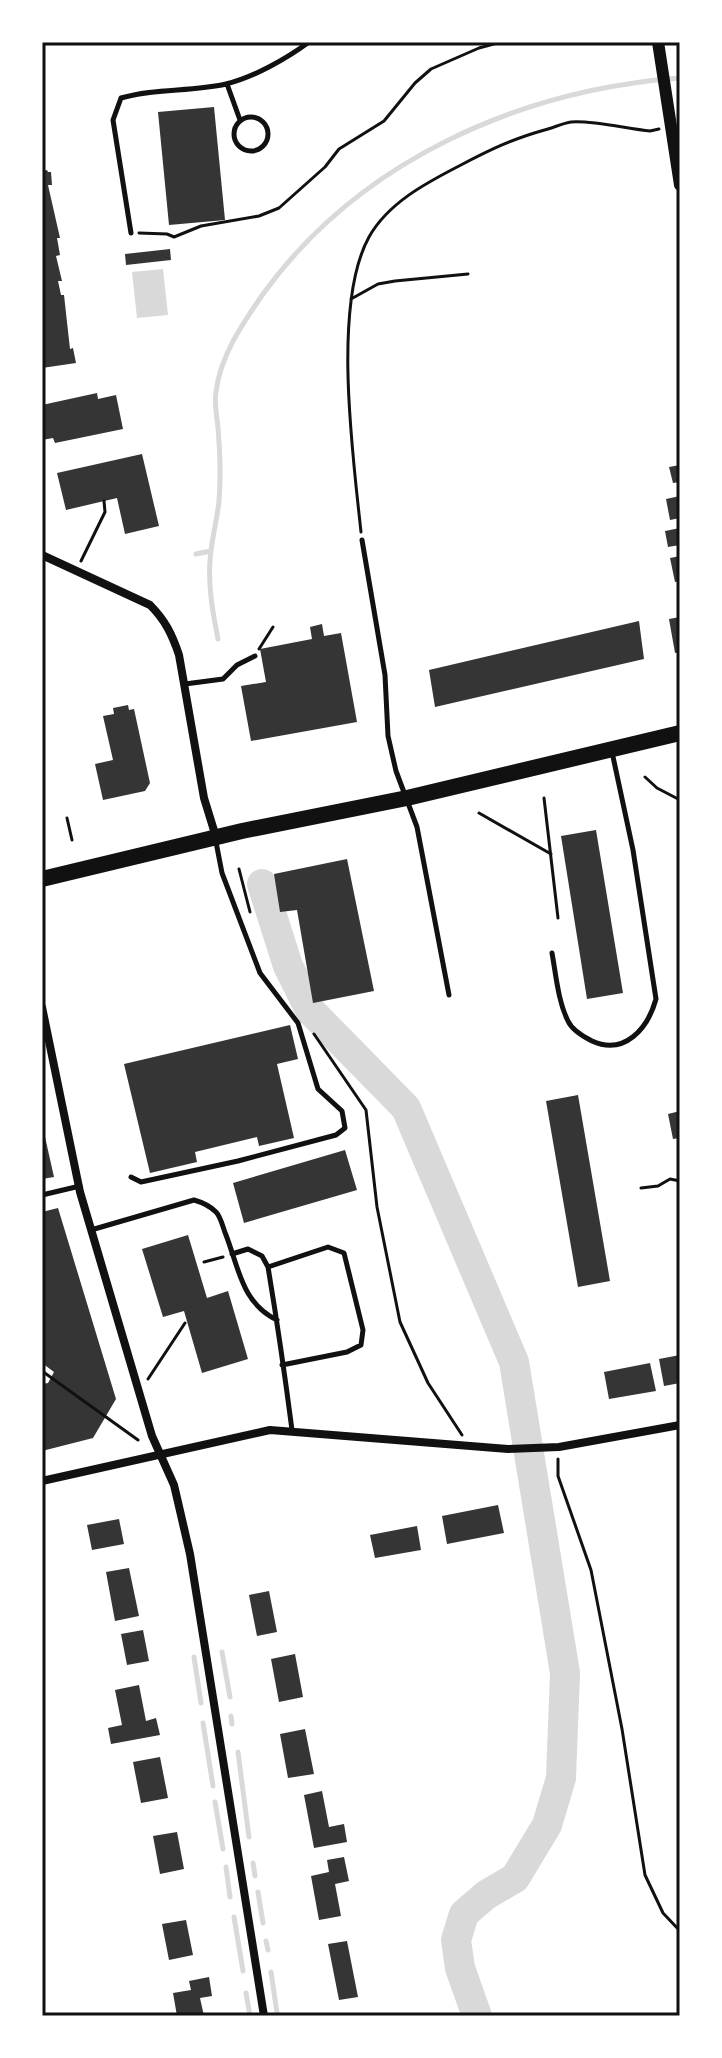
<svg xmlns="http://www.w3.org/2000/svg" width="722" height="2058" viewBox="0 0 722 2058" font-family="'Alegreya Sans',sans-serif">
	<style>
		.water { fill: #d9d9d9 }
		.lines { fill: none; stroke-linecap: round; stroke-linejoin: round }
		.stream { stroke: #d9d9d9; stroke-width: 5 }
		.river { stroke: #d9d9d9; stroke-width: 30 }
		.building { fill: #353535 }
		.path { stroke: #111; stroke-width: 3 }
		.service { stroke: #111; stroke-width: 5 }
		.minor { stroke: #111; stroke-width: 8 }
		.tertiary { stroke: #111; stroke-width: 12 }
		.primary { stroke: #111; stroke-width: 16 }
		.neatline { fill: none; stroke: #111; stroke-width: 3 }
	</style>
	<rect width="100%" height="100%" fill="#fff"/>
	<path class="water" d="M163 269 168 315 137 318 132 272Z"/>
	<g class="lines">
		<path class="stream" d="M196 554 211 551
			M218 639C213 614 208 587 210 561 211 541 217 521 219 501 221 478 220 452 218 428 217 417 214 403 216 392 220 356 243 323 263 294 359 161 519 90 680 78
			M222 1652 230 1697
			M194 1657 201 1703
			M231 1716 232 1724
			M203 1723 213 1786
			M238 1752 249 1837
			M215 1802 223 1849
			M253 1863 255 1876
			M226 1867 230 1897
			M258 1892 263 1923
			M234 1917 243 1971
			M266 1941 268 1950
			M271 1972 277 2013
			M246 1993 250 2016"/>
		<path class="river" d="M262 884 288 966 310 1010 406 1108 514 1362 565 1673 561 1778 547 1825 515 1878 486 1895 464 1914 456 1940 460 1968 477 2016"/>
	</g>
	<path class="building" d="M214 107 225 220 169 225 158 112Z
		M47 170 48 172H51L52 185H48L60 238H57L60 255 56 256 62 281H58L61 295H64L70 349 73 348 76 363 42 368V171Z
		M170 249 171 260 126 265 125 254Z
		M97 393 98 399 116 395 123 429 55 443 53 438 42 440V405Z
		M142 454 159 526 125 534 117 498 66 510 57 473Z
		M680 465V482L673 483 669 467Z
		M680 496V518L670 520 666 499Z
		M680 528V545L668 547 665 531Z
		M680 556V581L675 582 670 558Z
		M680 617V652L675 653 669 619Z
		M639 621 644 659 435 707 429 670Z
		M322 624 324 636 341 633 357 722 251 741 241 686 266 682 260 649 312 639 310 627Z
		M128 705 129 710 134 709 150 783 145 791 103 800 95 764 113 760 103 716 114 714 113 708Z
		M596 830 623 993 587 999 561 836Z
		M347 859 374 991 313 1003 297 910 280 912 274 874Z
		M290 1025 298 1059 277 1064 294 1138 259 1146 257 1137 195 1152 197 1162 150 1173 124 1064Z
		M578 1095 610 1281 578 1287 546 1101Z
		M680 1111V1138L673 1139 668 1114Z
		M43 1128 54 1177 42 1179V1129Z
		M345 1150 357 1190 244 1223 233 1183Z
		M58 1208 116 1399 93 1438 42 1451V1384L48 1383 54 1372 42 1363V1212Z
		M188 1235 207 1298 228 1291 248 1359 202 1373 184 1311 163 1317 142 1249Z
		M680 1355V1383L664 1386 659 1359Z
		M650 1363 656 1391 609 1399 604 1372Z
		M498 1505 504 1533 447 1544 442 1516Z
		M119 1519 124 1544 92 1550 87 1525Z
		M417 1526 421 1550 375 1558 370 1535Z
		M129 1568 139 1616 115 1621 106 1572Z
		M269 1591 277 1632 257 1636 249 1595Z
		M143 1630 149 1661 127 1665 121 1634Z
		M295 1654 303 1697 279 1702 271 1659Z
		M139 1685 146 1721 156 1718 160 1735 111 1744 108 1728 122 1725 115 1690Z
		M305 1729 314 1774 288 1778 280 1734Z
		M160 1757 168 1798 141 1803 133 1762Z
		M322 1791 329 1827 344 1824 347 1842 314 1848 304 1795Z
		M177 1832 184 1869 160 1874 153 1836Z
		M344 1857 349 1881 335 1884 341 1916 319 1920 311 1876 329 1872 327 1860Z
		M186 1920 193 1955 169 1960 162 1924Z
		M347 1941 358 1997 339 2000 328 1944Z
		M209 1977 212 1996 200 1998 204 2016H177L173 1993 191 1990 189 1981Z"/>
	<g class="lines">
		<path class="path" d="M139 233 167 234 174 237 201 226 259 216 279 208 325 167 339 149 384 121 415 83 431 69 479 48 501 42
			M351 299 378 284 395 281 468 274
			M361 532C353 456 332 304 369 237 388 203 426 183 459 166 491 149 512 139 548 129 555 127 564 123 571 122 592 120 628 129 650 131L659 129
			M81 561 105 512 104 501
			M259 649 273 627
			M645 777 657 788 680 800
			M544 798 558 918
			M479 813 551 854
			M67 818 72 840
			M239 869 250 912
			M314 1034 366 1110 377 1207 400 1322 428 1383 462 1435
			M641 1188 658 1186 670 1179 680 1181
			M204 1262 223 1257
			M42 1371 138 1440
			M148 1379 185 1323
			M558 1459V1476L591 1570 622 1729 645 1875 663 1913 680 1931"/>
		<path class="service" d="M227 84 240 120
			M234 134a17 17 0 1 1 34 0a17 17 0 1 1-34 0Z
			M131 233 113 120 121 98C155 88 191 92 226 84 254 77 286 59 309 42
			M362 540 385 675 388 736 396 771 417 827 449 995
			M185 684 223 679 237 665 255 656
			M552 953C556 975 558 1001 568 1021 572 1030 584 1037 592 1041 625 1056 648 1028 656 999L633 850 612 752
			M131 1177 141 1182 238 1161 336 1135 345 1128 342 1111 318 1089 298 1023 260 973 222 873 216 842
			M42 1195 80 1186
			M91 1230 194 1200C201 1202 210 1206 216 1212 221 1217 223 1228 226 1235 239 1269 242 1303 277 1320
			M232 1254 248 1249 262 1256 268 1267
			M282 1365 347 1352 361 1345 363 1330 344 1253 328 1247 268 1267C277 1321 285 1376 292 1430"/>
		<path class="minor" d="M42 555 150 605C165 620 172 634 179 655L204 798 216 837
			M42 1007 80 1192 152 1436 174 1485 190 1554 264 2016
			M42 1481 270 1430 508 1449 559 1447 680 1425"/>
		<path class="tertiary" d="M658 42 680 185"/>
		<path class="primary" d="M42 879 242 831 407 798 680 733"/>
	</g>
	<rect width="722" height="2058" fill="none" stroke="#ffffff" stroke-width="88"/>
	<rect x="44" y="44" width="634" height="1970" class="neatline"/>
</svg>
